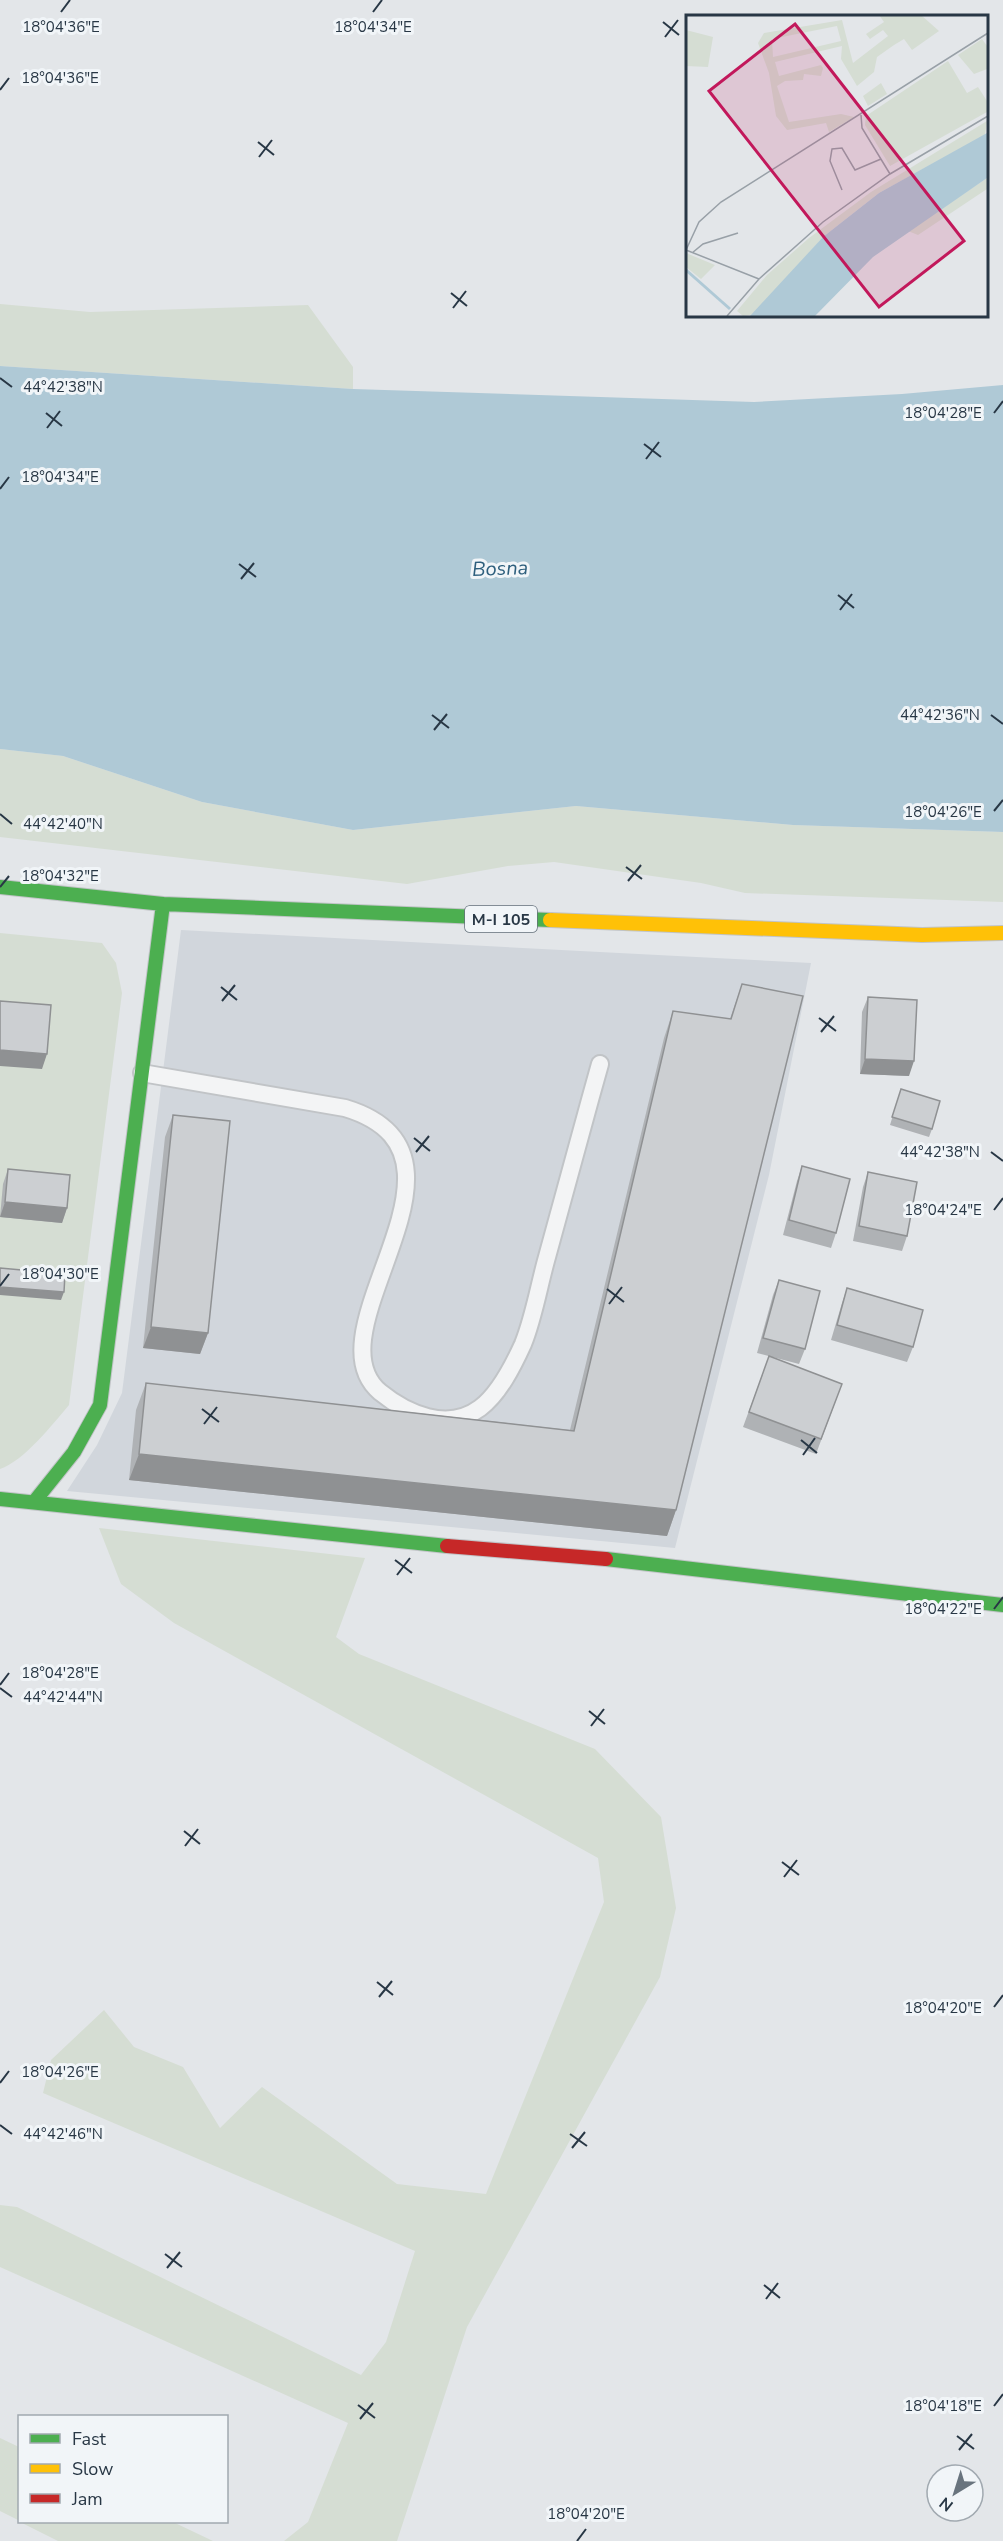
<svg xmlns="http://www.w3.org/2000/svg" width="1003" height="2541" viewBox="0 0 1003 2541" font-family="'Nunito Sans',sans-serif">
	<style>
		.built { fill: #d1d6dc }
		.green { fill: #d5ddd3 }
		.water { fill: #afc9d6 }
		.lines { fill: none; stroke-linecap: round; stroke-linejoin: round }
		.lane-casing { stroke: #c1c4c7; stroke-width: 20 }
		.fast-casing { stroke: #c1c4c7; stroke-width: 16 }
		.slow-casing { stroke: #c1c4c7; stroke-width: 16 }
		.jam-casing { stroke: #c1c4c7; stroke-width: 16 }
		.lane { stroke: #f3f4f5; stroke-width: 16 }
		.fast { stroke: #4caf50; stroke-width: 14 }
		.slow { stroke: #ffc107; stroke-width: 14 }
		.jam { stroke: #c62828; stroke-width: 14 }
		.wall { fill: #afb2b5 }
		.shaded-wall { fill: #8f9193 }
		.building { fill: #cccfd2; stroke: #8f9193; stroke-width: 1.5 }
		.ticks { fill: none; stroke: #283745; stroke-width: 2 }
		.labels { text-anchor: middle; stroke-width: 6; stroke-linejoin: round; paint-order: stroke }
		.shield { fill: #f1f5f8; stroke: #64707b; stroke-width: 1.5 }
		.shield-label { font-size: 16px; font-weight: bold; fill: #283745 }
		.water-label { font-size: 20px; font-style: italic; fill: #2e5f7d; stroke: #f1f5f8 }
		.inset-river { fill: none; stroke: #afc9d6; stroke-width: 3 }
		.inset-road { fill: none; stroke: #98a0a7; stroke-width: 1.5 }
		.view { fill: #c2185b; fill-opacity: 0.15; stroke: #c2185b; stroke-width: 3 }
		.inset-edge { fill: none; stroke: #283745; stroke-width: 3 }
		.ticks-label { font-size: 15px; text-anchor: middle; fill: #283745; stroke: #f1f5f8; stroke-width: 6; stroke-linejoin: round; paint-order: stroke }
	</style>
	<rect width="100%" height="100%" fill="#e3e6e9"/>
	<path class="built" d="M181 930 811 963 769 1175 675 1548 67 1491 97 1445 122 1393Z"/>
	<path class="green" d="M0 304 90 312 308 305 353 367V389L0 366Z
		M0 749 63 756 202 802 353 830 576 806 793 825 1003 832V902L745 893 701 883 554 862 508 866 407 884 0 837Z
		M0 933 102 943 116 963 122 993 69 1405C52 1425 24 1461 0 1469Z
		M99 1528 365 1558 336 1637 359 1654 595 1749 661 1817 676 1908 660 1977 467 2327 397 2541H284L308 2522 348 2423 0 2267V2205L17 2207 361 2375 386 2342 415 2251 43 2093 51 2060 104 2010 134 2047 183 2067 220 2128 262 2087 397 2184 486 2194 604 1902 598 1858 174 1623 121 1584Z
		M0 2438 19 2447 20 2521 0 2511Z
		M20 2522H173L213 2541H58Z"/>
	<path class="water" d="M0 366 353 389 754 402 902 394 1003 385V832L793 825 576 806 353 830 202 802 63 756 0 749Z"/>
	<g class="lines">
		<g class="lane-casing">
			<path id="lane" d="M142 1073 345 1108C498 1154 306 1330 380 1392 407 1414 448 1432 480 1408 499 1394 513 1366 523 1344 534 1317 539 1285 547 1257 565 1192 582 1128 600 1064"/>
		</g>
		<g class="fast-casing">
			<path id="fast" d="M0 887 163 904 550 920
				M0 1499 447 1546
				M34 1502 74 1452 100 1405 163 904
				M606 1559 1003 1605"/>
		</g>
		<g class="slow-casing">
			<path id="slow" d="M550 920 922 935 1003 933"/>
		</g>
		<g class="jam-casing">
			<path id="jam" d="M447 1546 606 1559"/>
		</g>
		<use href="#lane" class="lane"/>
		<use href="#fast" class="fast"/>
		<use href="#slow" class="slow"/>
		<use href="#jam" class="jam"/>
	</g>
	<path class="wall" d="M742 984 676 1510 667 1536 129 1480 136 1410 146 1383 570 1430 664 1038 673 1011 730 1019Z
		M868 997 909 1076 860 1074 862 1012Z
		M901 1089 932 1129 929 1137 890 1125Z
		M173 1115 208 1333 200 1354 143 1348 165 1137Z
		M802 1166 836 1233 831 1248 783 1235 797 1181Z
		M8 1169 67 1208 62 1223 0 1217 3 1184Z
		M868 1172 907 1236 902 1251 853 1241 863 1187Z
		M779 1280 805 1349 799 1364 757 1353 773 1295Z
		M847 1288 913 1347 907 1362 831 1340 842 1303Z
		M769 1356 842 1384 816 1454 743 1427Z"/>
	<path class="shaded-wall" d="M0 1050 47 1054 42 1069 0 1066Z
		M865 1059 914 1061 909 1076 860 1074Z
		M5 1202 67 1208 62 1223 0 1217Z
		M0 1287 64 1292 61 1300 0 1295Z
		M151 1327 208 1333 200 1354 143 1348Z
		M139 1454 676 1510 667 1536 129 1480Z"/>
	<path class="building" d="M742 984 803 996 676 1510 139 1454 146 1383 574 1431 673 1011 731 1019Z
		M868 997 917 1000 914 1061 865 1059Z
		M0 1001 51 1005 47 1054 0 1050Z
		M901 1089 940 1101 932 1129 892 1117Z
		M173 1115 230 1121 208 1333 151 1327Z
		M802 1166 850 1179 836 1233 789 1220Z
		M8 1169 70 1175 67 1208 5 1202Z
		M868 1172 917 1182 907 1236 859 1226Z
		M0 1268 65 1274 64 1292 0 1287Z
		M779 1280 820 1291 805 1349 763 1338Z
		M847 1288 923 1310 913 1347 837 1325Z
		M769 1356 842 1384 821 1439 749 1412Z"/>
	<path class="ticks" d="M61 12 70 0M373 12 382 0M663 22 679 35M665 37 678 20M0 90 9 78M258 142 274 155M259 157 272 140M451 293 467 306M453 308 466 291M0 378 12 387M46 413 62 426M994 413 1003 401M47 428 60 411M644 444 661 457M646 459 659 442M0 489 9 477M239 564 256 577M241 579 254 563M838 595 854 608M840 610 852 594M432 715 449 728M991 715 1003 724M434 730 447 714M994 811 1003 800M0 814 12 824M626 867 642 879M628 881 641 865M0 887 9 876M221 987 237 1000M222 1001 235 985M819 1018 836 1031M821 1032 834 1016M414 1138 430 1151M416 1152 429 1136M991 1152 1003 1161M994 1210 1003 1198M0 1286 9 1274M607 1289 624 1302M609 1304 622 1287M202 1409 219 1422M204 1424 217 1407M801 1440 817 1453M803 1455 815 1438M395 1560 412 1573M397 1575 410 1558M994 1609 1003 1597M0 1685 9 1673M0 1688 12 1697M589 1711 605 1724M591 1726 604 1709M184 1831 200 1844M185 1846 198 1829M782 1862 799 1875M784 1877 797 1860M377 1982 393 1995M379 1997 392 1981M994 2007 1003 1995M0 2083 9 2071M0 2125 12 2134M570 2134 587 2146M572 2148 585 2132M165 2254 182 2267M167 2268 180 2252M764 2285 780 2298M766 2299 778 2283M358 2405 375 2418M994 2406 1003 2394M360 2419 373 2403M957 2436 974 2449M959 2450 972 2434M577 2541 586 2529"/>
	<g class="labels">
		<rect class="shield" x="465" y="906" width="72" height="26" rx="4.5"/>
		<g class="shield-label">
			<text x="501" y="925">M-I 105</text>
		</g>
		<g class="water-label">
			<text transform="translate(500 568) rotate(-2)" y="7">Bosna</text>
		</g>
	</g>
	<g transform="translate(686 15)">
		<rect width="302" height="302" fill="#e3e6e9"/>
		<path d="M193 0H235L253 16 226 35 218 24 208 30 191 42 188 57 171 71 155 44 156 31 89 47 93 61 135 50 137 53 135 61 118 59 117 65 99 66 91 71 103 107 155 99 168 102 143 117 140 108 101 115 90 101 83 58 72 28 78 18 156 5 167 48 202 21 197 15 184 24 180 19 198 7ZM151 11 155 26 87 42 86 24ZM0 15 27 22 22 52 0 51ZM296 24 301 31V54L288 59 272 40ZM262 46 281 78 292 72 301 86V97L204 151 179 110 180 101ZM195 68 201 79 182 91 177 81ZM301 106 299 120 193 178 137 222 69 299 57 301 51 296 81 260 123 223 185 177ZM301 163V174L232 220 222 216ZM0 238 29 250 15 264 0 252Z" fill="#d5ddd3" fill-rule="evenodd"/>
		<path d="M301 118V163L187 242 129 301H64L137 222 193 178Z" fill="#afc9d6"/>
		<path class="inset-river" d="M0 255 44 294"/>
		<path class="inset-road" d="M175 100 176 113 204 159M156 175 144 146 146 134 156 133 169 155 195 144M0 235 13 207 35 187 302 18M0 235 73 264M6 238 17 229 52 218M0 267V290M41 301 73 264 137 207 204 159 302 101"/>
		<path class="view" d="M109 9 278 226 193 292 23 76Z"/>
		<rect width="302" height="302" class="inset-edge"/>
	</g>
	<g class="ticks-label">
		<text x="61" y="32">18°04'36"E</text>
		<text x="373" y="32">18°04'34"E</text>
		<text x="60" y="83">18°04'36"E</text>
		<text x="63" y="392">44°42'38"N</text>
		<text x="943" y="418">18°04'28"E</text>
		<text x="60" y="482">18°04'34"E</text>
		<text x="940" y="720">44°42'36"N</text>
		<text x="943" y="817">18°04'26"E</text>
		<text x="63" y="829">44°42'40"N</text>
		<text x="60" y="881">18°04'32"E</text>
		<text x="940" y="1157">44°42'38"N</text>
		<text x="943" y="1215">18°04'24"E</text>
		<text x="60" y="1279">18°04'30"E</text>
		<text x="943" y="1614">18°04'22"E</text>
		<text x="60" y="1678">18°04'28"E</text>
		<text x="63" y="1702">44°42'44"N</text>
		<text x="943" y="2013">18°04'20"E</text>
		<text x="60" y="2077">18°04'26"E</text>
		<text x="63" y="2139">44°42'46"N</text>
		<text x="943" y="2411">18°04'18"E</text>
		<text x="586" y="2519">18°04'20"E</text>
	</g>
	<rect x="18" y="2415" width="210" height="108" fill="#f1f5f8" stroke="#a1a9b0" stroke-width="1.5"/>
	<rect x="30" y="2434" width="30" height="9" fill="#4caf50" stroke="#a1a9b0" stroke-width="1.5"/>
	<text x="72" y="2445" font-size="18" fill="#283745">Fast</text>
	<rect x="30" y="2464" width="30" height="9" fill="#ffc107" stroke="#a1a9b0" stroke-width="1.5"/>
	<text x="72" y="2475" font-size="18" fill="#283745">Slow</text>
	<rect x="30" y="2494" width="30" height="9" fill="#c62828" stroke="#a1a9b0" stroke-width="1.5"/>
	<text x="72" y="2505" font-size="18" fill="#283745">Jam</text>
	<g transform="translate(955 2493) rotate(218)"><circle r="28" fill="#f1f5f8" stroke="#a1a9b0" stroke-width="1.5"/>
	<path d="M0-4.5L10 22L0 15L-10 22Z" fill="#69747e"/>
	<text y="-9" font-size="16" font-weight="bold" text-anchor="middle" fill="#283745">N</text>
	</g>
</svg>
